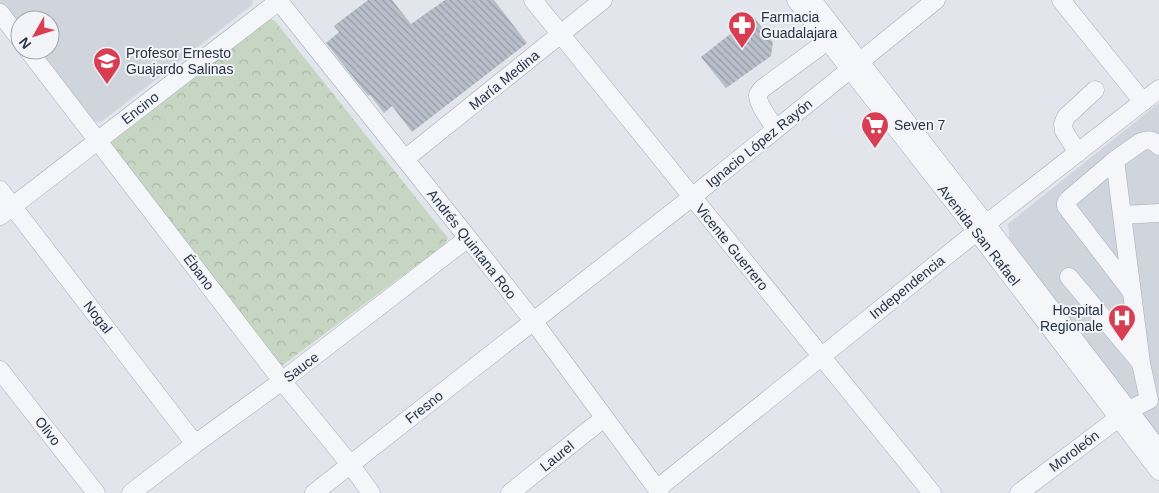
<svg xmlns="http://www.w3.org/2000/svg" width="1159" height="493" viewBox="0 0 1159 493" font-family="Arial,sans-serif">
	<style>
		.built { fill: #cfd4dd }
		.forest { fill: url(#forest-crowns) }
		.building { fill: url(#building-back-hatch) }
		.lines { fill: none; stroke-linecap: round; stroke-linejoin: round }
		.minor-casing { stroke: #a6acb6; stroke-width: 19 }
		.minor { stroke: #f5f6f9; stroke-width: 18 }
		.labels { text-anchor: middle; stroke-width: 4; stroke-linejoin: round; paint-order: stroke }
		.poi-label { font-size: 14px; fill: #283245; stroke: #f2f4f8; text-anchor: start }
		.street-label { font-size: 14px; fill: #283245; stroke: #f2f4f8 }
	</style>
	<defs>
		<pattern id="forest-crowns" width="20" height="18" patternUnits="userSpaceOnUse" patternTransform="scale(1.25)"><rect width="20" height="18" fill="#c7d6c2"/><path d="M2 6a3 3 0 1 1 6 0M12 15a3 3 0 1 1 6 0" fill="none" stroke="#abb8a8"/></pattern>
		<pattern id="building-back-hatch" width="6" height="6" patternUnits="userSpaceOnUse" patternTransform="scale(1.25)"><rect width="6" height="6" fill="#b8beca"/><path d="M-1 5l2 2M0 0l6 6M5-1l2 2" fill="none" stroke="#969ba6"/></pattern>
	</defs>
	<rect width="100%" height="100%" fill="#e2e5eb"/>
	<path class="built" d="M0 0H252L253 1 252 5 101 122 92 121 37 50H50V20H20V27L0 2Z
		M1159 103V436L1010 247 1008 224Z"/>
	<path class="forest" d="M268 18 275 21 448 238 445 244 280 367 108 143Z"/>
	<path class="building" d="M368 0H392L411 24 445 0H494L527 43 412 132 392 106 384 113 370 95 368 96 326 43 339 32 334 26Z
		M753 16 773 42 771 56 726 88 701 57Z"/>
	<g class="lines">
		<g class="minor-casing">
			<path id="minor" d="M278 0 468 238 534 322 660 493
				M533 0 932 493
				M796 0 977 232 1159 471
				M812 0 986 224 1159 450
				M1061 0 1143 102
				M0 13 20 39
				M28 50 282 381 350 464 371 493
				M776 129C771 122 757 103 758 95 759 92 760 91 763 88L837 34
				M1078 153 1064 131 1063 124 1066 117 1095 90
				M405 159 603 0
				M1115 160 1069 199 1066 203V206L1131 291
				M0 190 195 444
				M1122 215 1159 213
				M0 216 280 0
				M1069 277 1141 363
				M0 370 96 493
				M657 489 986 224 1159 89
				M131 493 195 444 282 381 468 238
				M314 493 692 197 936 0
				M510 493 604 418
				M1019 493 1129 410 1149 400 1141 363 1122 215 1115 160 1141 142C1148 139 1154 140 1159 146"/>
		</g>
		<use href="#minor" class="minor"/>
	</g>
	<defs>
		<g id="pharmacy-pin" transform="scale(1.4375)"><path d="M0 17L-7.5 6A9.5 9.5 0 1 1 7.5 6Z" fill="#d93d52" stroke="#f2f4f8"/><path d="M-2-6h4v4h4v4h-4v4h-4v-4h-4v-4h4Z" fill="#fff"/></g>
		<g id="school-pin" transform="scale(1.4375)"><path d="M0 17L-7.5 6A9.5 9.5 0 1 1 7.5 6Z" fill="#d93d52" stroke="#f2f4f8"/><path d="M0-5L7-2L0 1L-7-2ZM-4 1L0 2.5L4 1V4Q0 6-4 4Z" fill="#fff"/></g>
		<g id="supermarket-pin" transform="scale(1.4375)"><path d="M0 17L-7.5 6A9.5 9.5 0 1 1 7.5 6Z" fill="#d93d52" stroke="#f2f4f8"/><path d="M-6-5.5h2.5l.6 2H6L4.5 2H-2.5L-4.4-4H-6ZM-1.5 3.2a1.3 1.3 0 1 0 .1 0ZM3 3.2a1.3 1.3 0 1 0 .1 0Z" fill="#fff"/></g>
		<g id="hospital-pin" transform="scale(1.4375)"><path d="M0 17L-7.5 6A9.5 9.5 0 1 1 7.5 6Z" fill="#d93d52" stroke="#f2f4f8"/><path d="M-5-5h3v3.5h4V-5h3V5h-3V1.5h-4V5h-3Z" fill="#fff"/></g>
	</defs>
	<g fill-rule="evenodd">
		<use href="#pharmacy-pin" x="742" y="25"/>
		<use href="#school-pin" x="107" y="61"/>
		<use href="#supermarket-pin" x="875" y="125"/>
		<use href="#hospital-pin" x="1122" y="318"/>
	</g>
	<g class="labels">
		<g class="poi-label">
			<text x="761" y="22">Farmacia<tspan x="761" dy="16">Guadalajara</tspan></text>
			<text x="126" y="58">Profesor Ernesto<tspan x="126" dy="16">Guajardo Salinas</tspan></text>
			<text x="894" y="130">Seven 7</text>
			<text x="1103" y="315" text-anchor="end">Hospital<tspan x="1103" dy="16">Regionale</tspan></text>
		</g>
		<g class="street-label">
			<text transform="translate(504 80) rotate(-39)" y="5">María Medina</text>
			<text transform="translate(140 108) rotate(-38)" y="5">Encino</text>
			<text transform="translate(759 143) rotate(-39)" y="5">Ignacio López Rayón</text>
			<text transform="translate(979 235) rotate(52)" y="5">Avenida San Rafael</text>
			<text transform="translate(472 244) rotate(52)" y="5">Andrés Quintana Roo</text>
			<text transform="translate(732 247) rotate(51)" y="5">Vicente Guerrero</text>
			<text transform="translate(199 272) rotate(53)" y="5">Ébano</text>
			<text transform="translate(907 287) rotate(-39)" y="5">Independencia</text>
			<text transform="translate(98 317) rotate(52)" y="5">Nogal</text>
			<text transform="translate(301 367) rotate(-37)" y="5">Sauce</text>
			<text transform="translate(424 407) rotate(-38)" y="5">Fresno</text>
			<text transform="translate(48 431) rotate(52)" y="5">Olivo</text>
			<text transform="translate(1074 451) rotate(-37)" y="5">Moroleón</text>
			<text transform="translate(557 456) rotate(-39)" y="5">Laurel</text>
		</g>
	</g>
	<g transform="translate(35 35) rotate(231)"><circle r="24" fill="#f2f4f8" stroke="#a1a6b0"/>
	<path d="M0-4L9 19L0 12L-9 19Z" fill="#d93d52"/>
	<text y="-8" font-size="14" font-weight="bold" text-anchor="middle" fill="#283245">N</text>
	</g>
</svg>
